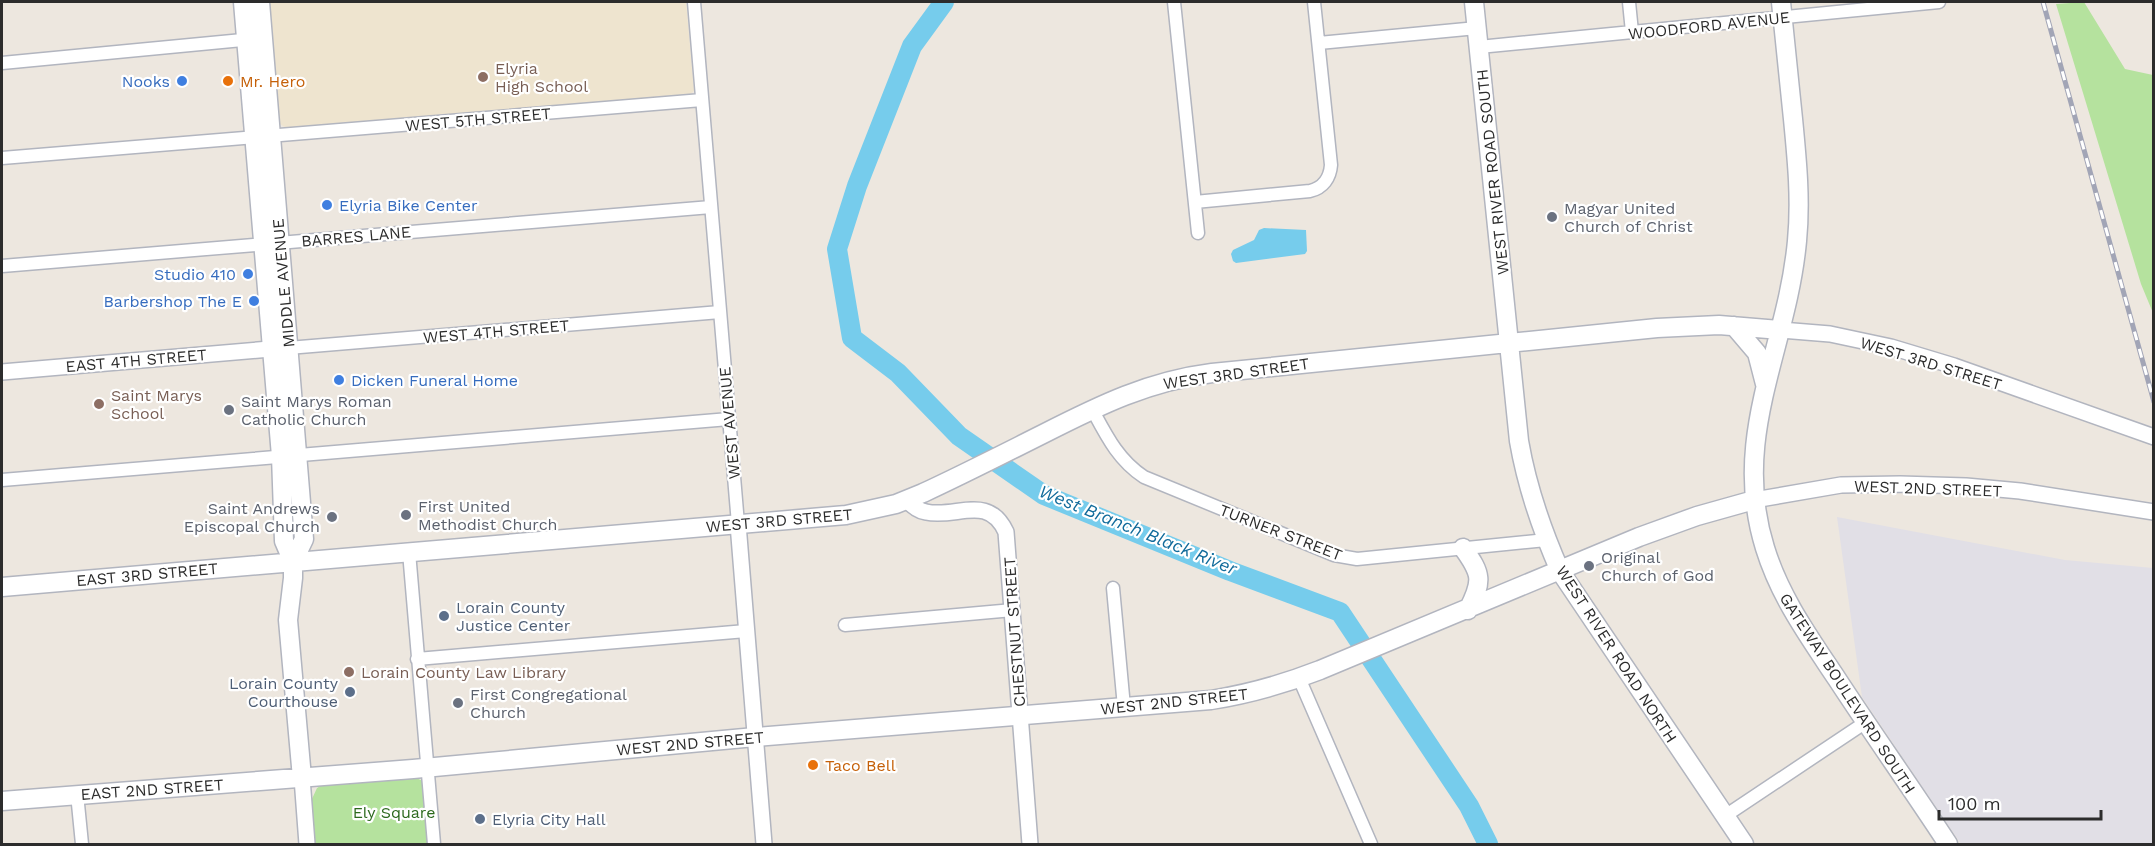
<svg xmlns="http://www.w3.org/2000/svg" width="2155" height="846" viewBox="0 0 2155 846" font-family="'Work Sans',sans-serif">
	<style>
		.industrial { fill: #e1dfe6 }
		.education { fill: #eee4cf }
		.green { fill: #b5e29e }
		.water { fill: #76ccec }
		.lines { fill: none; stroke-linecap: round; stroke-linejoin: round }
		.river { stroke: #76ccec; stroke-width: 20 }
		.minor-casing { stroke: #b2b5bf; stroke-width: 15 }
		.tertiary-casing { stroke: #b2b5bf; stroke-width: 18 }
		.secondary-casing { stroke: #b2b5bf; stroke-width: 21 }
		.minor { stroke: #fff; stroke-width: 12 }
		.tertiary { stroke: #fff; stroke-width: 15 }
		.secondary { stroke: #fff; stroke-width: 18 }
		.rail-casing { stroke: #a2a5b6; stroke-width: 5 }
		.rail { stroke: #fff; stroke-width: 3; stroke-dasharray: 9; stroke-linecap: butt }
		.education-dot { fill: #8d6e63; stroke: #fff; stroke-width: 2 }
		.shop-dot { fill: #3f7fe0; stroke: #fff; stroke-width: 2 }
		.food-dot { fill: #e8710a; stroke: #fff; stroke-width: 2 }
		.worship-dot { fill: #6b7280; stroke: #fff; stroke-width: 2 }
		.service-dot { fill: #5c6f8a; stroke: #fff; stroke-width: 2 }
		.labels { text-anchor: middle; stroke-width: 4.5; stroke-linejoin: round; paint-order: stroke }
		.street-label { font-size: 16px; fill: #2c2c2c; stroke: #fff }
		.education-label { font-size: 16px; fill: #785e54; stroke: #fff; text-anchor: start }
		.shop-label { font-size: 16px; fill: #366cbe; stroke: #fff; text-anchor: end }
		.food-label { font-size: 16px; fill: #c56008; stroke: #fff; text-anchor: start }
		.worship-label { font-size: 16px; fill: #5b616d; stroke: #fff; text-anchor: start }
		.service-label { font-size: 16px; fill: #4e5e75; stroke: #fff; text-anchor: start }
		.park-label { font-size: 16px; fill: #2c691d; stroke: #fff }
		.water-label { font-size: 18px; font-style: italic; fill: #116b9b; stroke: #fff }
	</style>
	<rect width="100%" height="100%" fill="#ede7df"/>
	<path class="industrial" d="M1837 517 2065 560 2153 568V844H1961L1862 697Z"/>
	<path class="education" d="M269 2H686L694 91 690 94 686 95 388 122 286 128 277 122Z"/>
	<path class="green" d="M2084 2 2125 69 2153 75V313L2141 284 2056 4Z
		M414 777 423 781 430 844H315L311 801 317 788 322 785Z"/>
	<path class="water" d="M1264 228 1306 230 1307 251 1305 254 1236 263 1233 261 1231 254 1233 250 1254 240 1259 230Z"/>
	<g class="lines">
		<path class="river" d="M944 2 912 46 857 186 837 249 852 338 898 373 959 436 1044 495 1230 571 1340 612 1469 806 1488 844"/>
		<g class="minor-casing">
			<path id="minor" d="M694 2 738 524
				M1174 2 1198 233
				M1629 2 1632 32
				M1319 43 1477 28
				M1479 47 1939 2
				M2 63 253 39
				M2 158 702 100
				M1195 202 1310 191C1323 188 1330 178 1331 165L1314 2
				M2 266 711 207
				M288 348 720 312
				M1092 409C1106 435 1118 460 1144 477L1334 555 1357 559 1546 540
				M2 480 729 419
				M409 552 434 844
				M1113 588 1124 707
				M845 625 1013 610
				M417 659 746 631
				M1299 678 1371 844
				M77 794 82 844
				M1725 816 1866 722"/>
		</g>
		<g class="tertiary-casing">
			<path id="tertiary" d="M1781 330 1830 334 1891 347 1954 366 2154 437
				M2 372 282 348
				M906 500C912 505 918 511 926 512 956 519 988 493 1006 532L1030 844
				M1754 500 1841 485 1900 484 1966 486 2020 491 2154 512
				M738 524 764 844
				M302 778 307 844"/>
		</g>
		<g class="secondary-casing">
			<path id="secondary" d="M243 2 281 456 284 541 293 562V578L288 620 302 778
				M260 2 304 539 293 562
				M1474 2 1519 441C1527 487 1541 528 1560 571L1744 844
				M1781 2C1785 41 1789 80 1793 119 1797 160 1801 200 1797 241 1787 350 1730 436 1765 548 1780 597 1809 637 1837 679 1873 734 1912 789 1948 844
				M1734 326 1757 353 1765 384
				M1463 548C1482 574 1483 581 1468 610
				M2 587 846 515 896 504 923 493C964 474 1003 454 1043 434 1100 405 1149 381 1212 373L1657 328 1719 325 1781 330
				M2 801 413 769 755 737 1211 700C1249 694 1284 684 1320 670L1639 537 1697 516 1754 500"/>
		</g>
		<use href="#minor" class="minor"/>
		<use href="#tertiary" class="tertiary"/>
		<use href="#secondary" class="secondary"/>
		<g class="rail-casing">
			<path id="rail" d="M2043 2 2154 402"/>
		</g>
		<use href="#rail" class="rail"/>
	</g>
	<g class="education-dot">
		<circle cx="483" cy="77" r="6"/>
		<circle cx="99" cy="404" r="6"/>
		<circle cx="349" cy="672" r="6"/>
	</g>
	<g class="shop-dot">
		<circle cx="182" cy="81" r="6"/>
		<circle cx="327" cy="205" r="6"/>
		<circle cx="248" cy="274" r="6"/>
		<circle cx="254" cy="301" r="6"/>
		<circle cx="339" cy="380" r="6"/>
	</g>
	<g class="food-dot">
		<circle cx="228" cy="81" r="6"/>
		<circle cx="813" cy="765" r="6"/>
	</g>
	<g class="worship-dot">
		<circle cx="1552" cy="217" r="6"/>
		<circle cx="229" cy="410" r="6"/>
		<circle cx="406" cy="515" r="6"/>
		<circle cx="332" cy="517" r="6"/>
		<circle cx="1589" cy="566" r="6"/>
		<circle cx="458" cy="703" r="6"/>
	</g>
	<g class="service-dot">
		<circle cx="444" cy="616" r="6"/>
		<circle cx="350" cy="692" r="6"/>
		<circle cx="480" cy="819" r="6"/>
	</g>
	<g class="labels">
		<g class="street-label">
			<text transform="translate(1709 25) rotate(-6)" y="6">WOODFORD AVENUE</text>
			<text transform="translate(478 119) rotate(-5)" y="6">WEST 5TH STREET</text>
			<text transform="translate(1492 172) rotate(-96)" y="6">WEST RIVER ROAD SOUTH</text>
			<text transform="translate(356 236) rotate(-5)" y="6">BARRES LANE</text>
			<text transform="translate(283 283) rotate(-95)" y="6">MIDDLE AVENUE</text>
			<text transform="translate(496 331) rotate(-5)" y="6">WEST 4TH STREET</text>
			<text transform="translate(136 360) rotate(-5)" y="6">EAST 4TH STREET</text>
			<text transform="translate(1931 363) rotate(17)" y="6">WEST 3RD STREET</text>
			<text transform="translate(1236 373) rotate(-8)" y="6">WEST 3RD STREET</text>
			<text transform="translate(729 423) rotate(-95)" y="6">WEST AVENUE</text>
			<text transform="translate(1928 488) rotate(2)" y="6">WEST 2ND STREET</text>
			<text transform="translate(779 520) rotate(-5)" y="6">WEST 3RD STREET</text>
			<text transform="translate(1281 532) rotate(21)" y="6">TURNER STREET</text>
			<text transform="translate(147 574) rotate(-5)" y="6">EAST 3RD STREET</text>
			<text transform="translate(1014 632) rotate(-94)" y="6">CHESTNUT STREET</text>
			<text transform="translate(1617 654) rotate(57)" y="6">WEST RIVER ROAD NORTH</text>
			<text transform="translate(1848 693) rotate(57)" y="6">GATEWAY BOULEVARD SOUTH</text>
			<text transform="translate(1174 701) rotate(-6)" y="6">WEST 2ND STREET</text>
			<text transform="translate(690 743) rotate(-5)" y="6">WEST 2ND STREET</text>
			<text transform="translate(152 789) rotate(-4)" y="6">EAST 2ND STREET</text>
		</g>
		<g class="education-label">
			<text x="495" y="74">Elyria<tspan x="495" dy="18">High School</tspan></text>
			<text x="111" y="401">Saint Marys<tspan x="111" dy="18">School</tspan></text>
			<text x="361" y="678">Lorain County Law Library</text>
		</g>
		<g class="shop-label">
			<text x="170" y="87">Nooks</text>
			<text x="339" y="211" text-anchor="start">Elyria Bike Center</text>
			<text x="236" y="280">Studio 410</text>
			<text x="242" y="307">Barbershop The E</text>
			<text x="351" y="386" text-anchor="start">Dicken Funeral Home</text>
		</g>
		<g class="food-label">
			<text x="240" y="87">Mr. Hero</text>
			<text x="825" y="771">Taco Bell</text>
		</g>
		<g class="worship-label">
			<text x="1564" y="214">Magyar United<tspan x="1564" dy="18">Church of Christ</tspan></text>
			<text x="241" y="407">Saint Marys Roman<tspan x="241" dy="18">Catholic Church</tspan></text>
			<text x="418" y="512">First United<tspan x="418" dy="18">Methodist Church</tspan></text>
			<text x="320" y="514" text-anchor="end">Saint Andrews<tspan x="320" dy="18">Episcopal Church</tspan></text>
			<text x="1601" y="563">Original<tspan x="1601" dy="18">Church of God</tspan></text>
			<text x="470" y="700">First Congregational<tspan x="470" dy="18">Church</tspan></text>
		</g>
		<g class="service-label">
			<text x="456" y="613">Lorain County<tspan x="456" dy="18">Justice Center</tspan></text>
			<text x="338" y="689" text-anchor="end">Lorain County<tspan x="338" dy="18">Courthouse</tspan></text>
			<text x="492" y="825">Elyria City Hall</text>
		</g>
		<g class="park-label">
			<text x="394" y="818">Ely Square</text>
		</g>
		<g class="water-label">
			<text transform="translate(1138 530) rotate(22)" y="6">West Branch Black River</text>
		</g>
	</g>
	<rect width="2155" height="846" fill="none" stroke="#2c2c2c" stroke-width="6"/>
	<path d="M1939 810v9h162v-9" fill="none" stroke="#2c2c2c" stroke-width="3"/>
	<text x="1948" y="810" font-size="18" fill="#2c2c2c" stroke="#ffffff" stroke-width="4.5" paint-order="stroke">100 m</text>
</svg>
